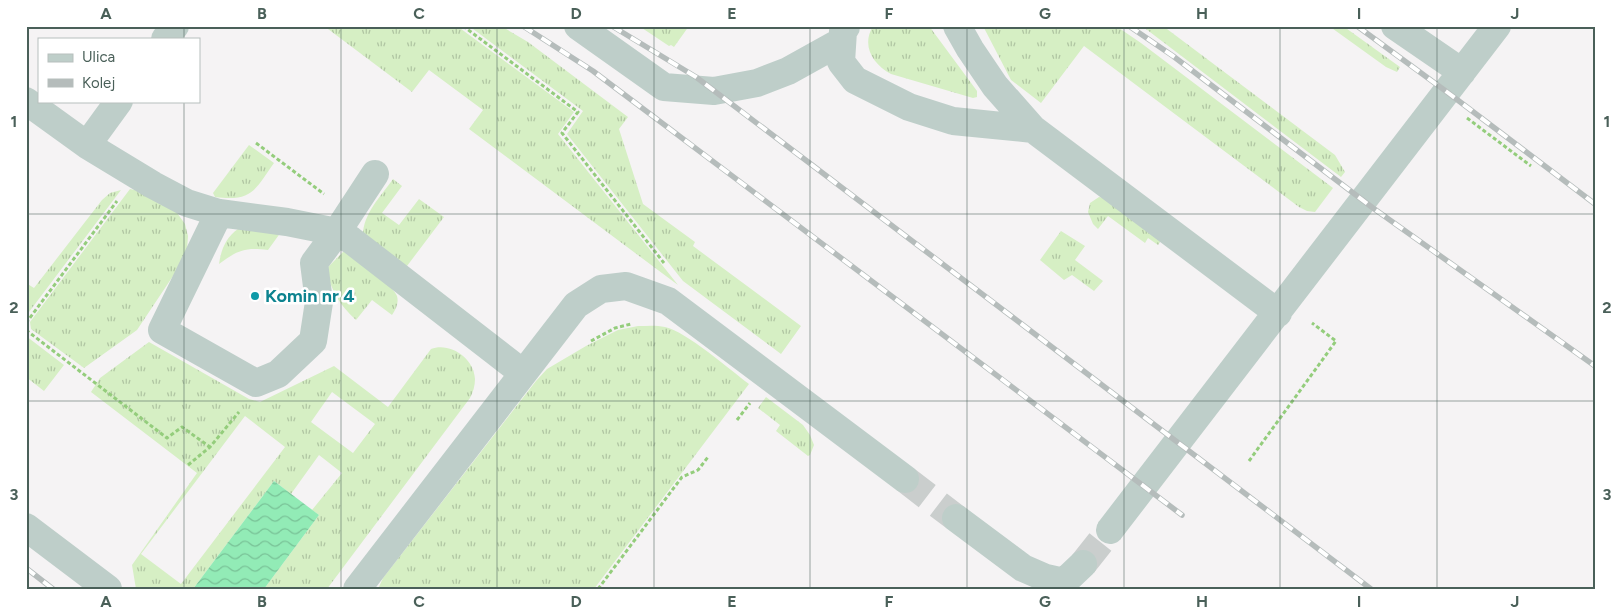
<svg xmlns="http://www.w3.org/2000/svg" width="1621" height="615" viewBox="0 0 1621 615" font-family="Figtree,sans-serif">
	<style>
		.grass { fill: url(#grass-tufts); fill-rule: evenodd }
		.water { fill: url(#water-waves) }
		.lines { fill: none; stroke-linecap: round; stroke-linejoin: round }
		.minor-tunnel { stroke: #cacecd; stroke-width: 28; stroke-dasharray: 28 14; stroke-linecap: butt }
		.path { stroke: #94cd7c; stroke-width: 3; stroke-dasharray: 4 2.5; stroke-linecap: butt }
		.minor { stroke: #becec9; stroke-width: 28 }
		.rail-casing { stroke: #b5bcbb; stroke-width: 5.5 }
		.rail { stroke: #fff; stroke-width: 4; stroke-dasharray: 11; stroke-linecap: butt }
		.grid { fill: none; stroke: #4a6059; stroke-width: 1; stroke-opacity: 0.55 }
		.culture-dot { fill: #0f9aa8; stroke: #fff; stroke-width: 2 }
		.labels { text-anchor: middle; stroke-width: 5; stroke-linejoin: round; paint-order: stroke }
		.culture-label { font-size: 18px; font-weight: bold; fill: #0d838f; stroke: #fff; text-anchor: start }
		.neatline { fill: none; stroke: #4a6059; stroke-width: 2 }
		.grid-label { font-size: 16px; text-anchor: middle; font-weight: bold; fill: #4a6059 }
	</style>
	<defs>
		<pattern id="grass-tufts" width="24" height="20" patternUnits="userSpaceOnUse" patternTransform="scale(1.25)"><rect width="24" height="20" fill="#d6efc4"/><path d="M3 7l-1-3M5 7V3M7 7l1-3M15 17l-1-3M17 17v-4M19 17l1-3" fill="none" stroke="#b0c5a2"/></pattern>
		<pattern id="water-waves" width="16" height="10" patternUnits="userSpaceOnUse" patternTransform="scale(1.25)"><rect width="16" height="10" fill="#92ebb6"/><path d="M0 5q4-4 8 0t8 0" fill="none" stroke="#79c297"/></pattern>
	</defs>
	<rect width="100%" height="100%" fill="#f5f3f4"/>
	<path class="grass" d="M324 26H457L574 112 558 134 678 285 469 129 483 110 429 70 412 92Z
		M469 26H501L528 42 628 117 619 129 643 204 695 242 693 246 801 326 781 354 683 281 567 134 583 111Z
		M643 26H689L674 47 671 45 669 46 642 28Z
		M873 26H929L977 91V97L973 98 891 74C873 64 861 46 873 26Z
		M983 26H1116L1141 43 1333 188 1315 212 1307 211 1299 207 1084 46 1041 103 1011 80Z
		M1142 26H1163L1335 155 1345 172 1341 177Z
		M1329 26H1343L1400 67 1397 72 1386 67Z
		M249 145 274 163C255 190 252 202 215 197L213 193Z
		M393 179 402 186 382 213 399 225 419 199 444 217 407 266H399L363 235C363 214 381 196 393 179Z
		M130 189 148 193 175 210 185 224 188 236 187 250 179 267 137 330 84 368 31 329 30 322Z
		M121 190 26 316V283L34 288 102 200 110 193Z
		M1099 197 1108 199 1163 238 1158 245 1148 238 1145 243 1108 216 1098 229 1093 224 1088 212 1090 203Z
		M238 229 281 232 268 250C245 247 238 250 219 264 221 250 226 237 238 229Z
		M1061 231 1085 246 1075 260 1103 281 1094 291 1072 275 1064 280 1040 260Z
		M344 251C355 259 394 286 397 296 399 303 396 309 392 315L372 300 356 320C339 304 332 292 326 269Z
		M638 326C647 326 656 325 665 327 687 332 729 369 749 384L594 589H378L383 578 536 381 547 369 586 346 618 330Z
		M26 336 64 365 44 391 26 377Z
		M149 342 249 399 260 402 334 366 388 407 431 349C450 342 474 358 475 379 475 386 473 392 470 398L327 589H264L319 515 312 510 342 473 319 455 291 494 274 481 193 589H136L132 565 197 473 91 392 100 378ZM332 392 375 424 353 453 311 422ZM245 416 285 447 181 584 141 554Z
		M766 397 803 425 810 435 814 445 810 455 808 456 776 431 780 425 758 408Z"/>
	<path class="water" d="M274 481 319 515 264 589H193Z"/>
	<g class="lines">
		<path class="minor-tunnel" d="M905 479 956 518
			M1083 564 1110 530"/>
		<path class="path" d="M463 26 578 112 562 133 664 263
			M1467 118 1531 166
			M256 143 324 194
			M26 323 117 201
			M26 330 167 438 182 427 210 447
			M591 341 615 328 631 324
			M737 420 750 403
			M1249 461 1336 341 1312 323
			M188 465 210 447 239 412
			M598 589 682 477 698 470 708 457"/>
		<path class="minor" d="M578 26 664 87 714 91 757 83 788 71 842 41
			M957 26 970 49 995 86 1033 129 1278 313
			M1395 26 1462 72
			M846 27 843 31 841 62 855 80 909 107 953 121 1033 129
			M165 39 175 26
			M26 101 87 145 119 101
			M87 145 153 185 187 203 219 213 287 222 337 232 351 240 523 373
			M219 213 162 330 256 383 278 374 313 341 319 302 314 263 337 232 375 174
			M956 518 1023 568 1046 578 1064 582 1083 564
			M26 527 108 589
			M1110 530 1497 26
			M357 589 576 305 601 289 626 286 668 301 905 479"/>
		<g class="rail-casing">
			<path id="rail" d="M523 26 593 71 1182 515
				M612 26 696 77 1371 589
				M1129 26 1173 56 1373 208 1595 366
				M1357 26 1447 92 1595 204
				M26 568 53 589"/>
		</g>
		<use href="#rail" class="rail"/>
	</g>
	<path class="grid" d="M184 26V39M341 26V589M497 26V589M654 26V589M810 26V589M967 26V589M1124 26V589M1280 26V589M1437 26V589M184 101V589M26 214H1595M26 401H1595"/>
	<circle class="culture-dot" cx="255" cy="296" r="5"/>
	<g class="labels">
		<g class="culture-label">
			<text x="265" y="302">Komin nr 4</text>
		</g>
	</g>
	<rect width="1621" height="615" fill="none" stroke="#ffffff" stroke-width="55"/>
	<rect x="38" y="38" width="162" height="65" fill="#ffffff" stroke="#b7bfbd"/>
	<rect x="48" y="54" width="25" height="8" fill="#becec9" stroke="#b7bfbd"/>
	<text x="82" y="62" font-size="15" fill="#4a6059">Ulica</text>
	<rect x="48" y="79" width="25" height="8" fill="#b5bcbb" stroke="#b7bfbd"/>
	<text x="82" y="88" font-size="15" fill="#4a6059">Kolej</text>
	<rect x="28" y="28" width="1566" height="560" class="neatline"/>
	<g class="grid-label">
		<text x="106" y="19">A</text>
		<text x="262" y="19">B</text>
		<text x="419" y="19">C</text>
		<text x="576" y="19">D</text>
		<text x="732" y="19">E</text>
		<text x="889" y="19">F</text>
		<text x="1045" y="19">G</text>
		<text x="1202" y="19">H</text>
		<text x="1359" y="19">I</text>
		<text x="1515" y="19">J</text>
		<text x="14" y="127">1</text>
		<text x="1607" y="127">1</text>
		<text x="14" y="313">2</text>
		<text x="1607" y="313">2</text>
		<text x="14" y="500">3</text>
		<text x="1607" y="500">3</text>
		<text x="106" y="607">A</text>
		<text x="262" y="607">B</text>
		<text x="419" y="607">C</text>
		<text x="576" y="607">D</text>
		<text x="732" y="607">E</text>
		<text x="889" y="607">F</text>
		<text x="1045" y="607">G</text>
		<text x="1202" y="607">H</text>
		<text x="1359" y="607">I</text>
		<text x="1515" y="607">J</text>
	</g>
</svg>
